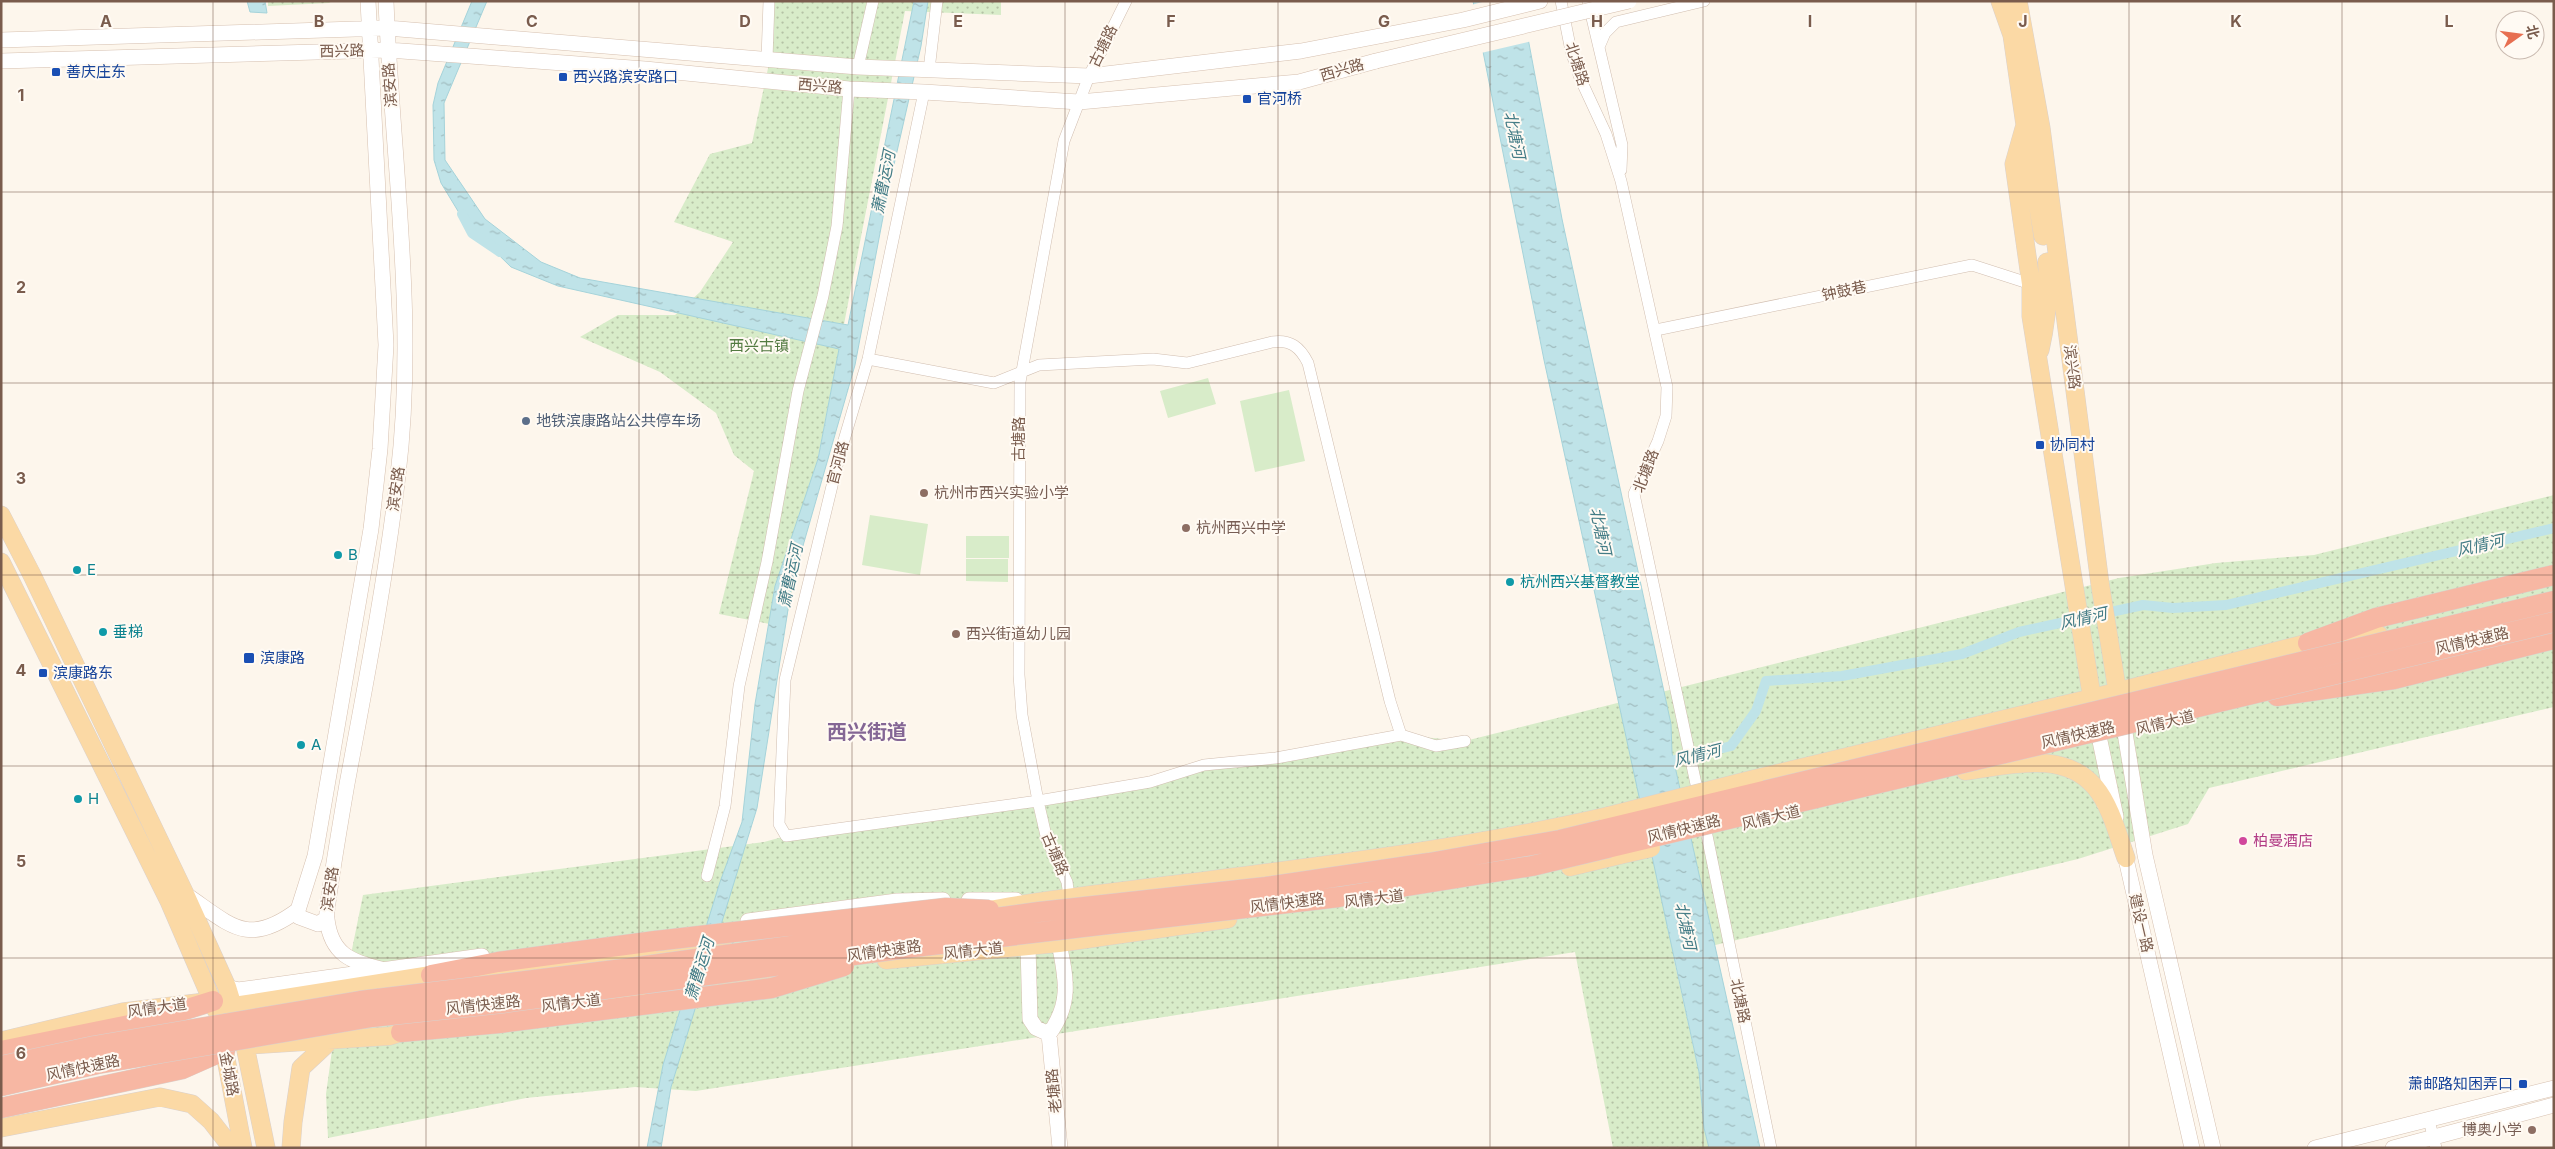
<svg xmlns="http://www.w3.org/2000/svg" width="2555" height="1149" viewBox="0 0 2555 1149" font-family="Inter,'Noto Sans SC',sans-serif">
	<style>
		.green { fill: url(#green-dots) }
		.pitch { fill: #d8ecc9 }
		.water { fill: url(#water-ripples); stroke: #a5d3da }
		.pier { fill: #fdf6ec }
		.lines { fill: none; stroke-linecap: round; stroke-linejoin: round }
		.canal { stroke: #bfe3e8; stroke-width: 10 }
		.street-casing { stroke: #d1beb0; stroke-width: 12 }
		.secondary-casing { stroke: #d6c0b0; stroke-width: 16 }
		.primary-casing { stroke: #dad1cd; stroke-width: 19 }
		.highway-casing { stroke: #dad1cd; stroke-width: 21 }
		.street { stroke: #fff; stroke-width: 11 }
		.secondary { stroke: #fff; stroke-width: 15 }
		.primary { stroke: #fbd9a5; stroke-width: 18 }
		.highway { stroke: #f7b7a3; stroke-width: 20 }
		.secondary-bridge-casing { stroke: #d6c0b0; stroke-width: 16; stroke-linecap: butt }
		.primary-bridge-casing { stroke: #dad1cd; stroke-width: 19; stroke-linecap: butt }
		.highway-bridge-casing { stroke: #dad1cd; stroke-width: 21; stroke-linecap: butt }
		.secondary-bridge { stroke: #fff; stroke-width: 15 }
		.primary-bridge { stroke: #fbd9a5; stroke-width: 18 }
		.highway-bridge { stroke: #f7b7a3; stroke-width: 20 }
		.grid { fill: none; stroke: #7a5c4d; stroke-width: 1; stroke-opacity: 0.55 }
		.transit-dot { fill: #1a4fb4; stroke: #fffaf3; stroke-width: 2 }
		.service-dot { fill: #5c6f8a; stroke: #fffaf3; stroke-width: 2 }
		.education-dot { fill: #8d6e63; stroke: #fffaf3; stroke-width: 2 }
		.culture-dot { fill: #0f9aa8; stroke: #fffaf3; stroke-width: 2 }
		.hotel-dot { fill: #d1479c; stroke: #fffaf3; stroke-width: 2 }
		.labels { text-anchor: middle; stroke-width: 4; stroke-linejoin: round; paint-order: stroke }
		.street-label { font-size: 15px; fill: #7a5c4d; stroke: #fffaf3 }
		.transit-label { font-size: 15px; fill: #164399; stroke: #fffaf3; text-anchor: start }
		.park-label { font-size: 15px; fill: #537a41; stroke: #fffaf3 }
		.service-label { font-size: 15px; fill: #4e5e75; stroke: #fffaf3; text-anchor: start }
		.education-label { font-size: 15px; fill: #785e54; stroke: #fffaf3; text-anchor: start }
		.culture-label { font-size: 15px; fill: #0d838f; stroke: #fffaf3; text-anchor: start }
		.hotel-label { font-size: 15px; fill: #b23c85; stroke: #fffaf3; text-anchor: start }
		.water-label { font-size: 16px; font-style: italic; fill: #437c86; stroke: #fffaf3 }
		.district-label { font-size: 20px; font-weight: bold; fill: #846695; stroke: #fffaf3 }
		.grid-label { font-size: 16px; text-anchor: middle; font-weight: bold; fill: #7a5c4d; stroke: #fffaf3; stroke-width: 4; stroke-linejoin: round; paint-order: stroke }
	</style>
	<defs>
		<pattern id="green-dots" width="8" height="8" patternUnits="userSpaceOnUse" patternTransform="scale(1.25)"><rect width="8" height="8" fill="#d8ecc9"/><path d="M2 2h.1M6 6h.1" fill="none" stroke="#b4c2a5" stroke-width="1.8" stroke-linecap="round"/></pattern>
		<pattern id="water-ripples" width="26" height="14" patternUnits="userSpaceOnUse" patternTransform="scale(1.25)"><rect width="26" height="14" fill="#bfe3e8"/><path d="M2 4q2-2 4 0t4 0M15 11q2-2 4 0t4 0" fill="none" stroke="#a0bbbe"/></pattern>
	</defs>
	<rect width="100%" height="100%" fill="#fdf6ec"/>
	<path class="green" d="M268 1H332L329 3 268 6Z
		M774 1H1001V15L905 11 785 627 719 614 754 471 734 455 716 413 660 372 580 337 618 315H675L700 292 733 242 674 222 710 154 752 143 773 45Z
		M2554 495V707L2209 788 2188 824 2078 859 1673 955 1699 1072 1704 1128 1709 1148H1613L1575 952 696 1091 635 1087 526 1098 328 1138 326 1094 333 1043 363 895 764 842 786 836 1038 801 1204 765 1401 735 1465 741 2119 578 2216 563 2314 555Z"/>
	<path class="pitch" d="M1208 378 1216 404 1168 418 1160 391Z
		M1289 390 1305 461 1255 472 1240 401Z
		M870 515 928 524 920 575 862 565Z
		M966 536H1009V558H966Z
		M966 559H1008V582L966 581Z"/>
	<path class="water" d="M247 1H265L267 13 250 12Z
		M472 1H487L444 103 445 160 485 219 541 262 580 278 848 325 914 1H928L921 46 888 191 855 365 792 584 757 808 671 1087 661 1148H647L663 1065 720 882 742 822 755 704 775 586 818 459 839 349 558 286 511 267 464 221 441 183 434 160 433 105 438 83Z
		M1473 1H1521L1562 219 1671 724 1672 753 1760 1148H1709L1704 1128 1699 1072 1544 360Z"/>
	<path class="pier" d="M1486 1H1523L1532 41 1481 53 1471 5Z"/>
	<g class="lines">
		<path class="canal" d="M462 214 472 233 500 252
			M1663 763 1731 746 1756 711 1766 681 1842 676 1962 654 2019 632 2143 605 2173 608 2226 605 2554 528"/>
		<g class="street-casing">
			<path id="street" d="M1561 1 1571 51 1580 78 1606 134 1621 181 1667 387 1666 416 1658 441 1634 494 1699 798
				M1588 1 1622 145 1621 170
				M1599 47 1605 33 1616 22 1704 1
				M767 59 769 1
				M858 67 873 1
				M929 70 937 1
				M924 92 868 359 839 457 785 680 779 824 786 836 1038 801 1150 782 1204 765 1276 758 1401 735
				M1656 330 1972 265 2031 284
				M868 359 994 383 1039 365 1153 359 1187 363 1272 342C1290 339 1300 347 1308 363L1390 701 1401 735 1436 746 1465 741
				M1704 821 1771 1148
				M707 876 725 806 739 686 767 562 798 391 823 296 837 226 849 89
				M1070 904 1067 882 1047 840 1038 801 1022 715 1019 675 1020 382 1064 141 1089 76 1126 1
				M2429 1120 2436 1148"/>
		</g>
		<g class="secondary-casing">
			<path id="secondary" d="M1 40 387 28 858 67 1089 76 1301 51 1463 20 1540 1
				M1 61 388 50 645 69 849 89 924 92 1079 102 1299 82 1376 61
				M2096 722 2116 817
				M2125 733 2145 855 2213 1148
				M2123 846 2192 1148
				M185 894C231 925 247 948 298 910
				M969 900H1016
				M327 918 318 924 299 917 298 910 315 856 371 529 380 449 386 345 368 1
				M748 921 897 901 943 900
				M1028 946 1030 1019 1036 1028 1049 1034C1072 1003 1066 978 1059 943
				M381 969C351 962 331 954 327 919 326 910 329 898 330 889 335 854 341 819 347 784 366 682 386 578 398 475 417 318 392 158 386 1
				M227 987 238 990 482 956
				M1049 1034 1060 1148
				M2315 1148 2554 1088
				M2393 1148 2554 1105"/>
		</g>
		<g class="primary-casing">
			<path id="primary" d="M2000 1 2012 35 2025 125 2014 164 2031 284V316L2092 698
				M2018 1 2041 128 2100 584 2119 701
				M2026 131 2043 236
				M2040 350C2047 320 2049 292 2047 262
				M1 515 32 575 185 894 227 987 245 1046 266 1148
				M1 562 169 901 216 1010
				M1965 771C2008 766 2063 749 2095 787 2111 806 2118 836 2126 858
				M1754 779 2092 698 2308 643 2379 635
				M1570 867 1620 855
				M984 911C1051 898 1119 892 1186 883 1327 865 1469 848 1608 816
				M886 960 1059 943 1228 919
				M720 982 799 973
				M621 996 687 987
				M222 1038 243 1148
				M1 1041 123 1012 213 1001 234 1006 431 975H501L722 943
				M251 1045 390 1036 413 1029
				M1 1128 160 1097 192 1104 211 1121 232 1148
				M291 1148 293 1122 301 1068 330 1041"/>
		</g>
		<g class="highway-casing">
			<path id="highway" d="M2308 643 2376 618 2554 575
				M2277 696 2394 679 2554 639
				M431 975 498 962 655 941
				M401 1032 500 1023 649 1004
				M1 1051 149 1021 213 1001
				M1 1108 182 1069 225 1050"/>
		</g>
		<use href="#street" class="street"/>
		<use href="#secondary" class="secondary"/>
		<use href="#primary" class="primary"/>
		<use href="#highway" class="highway"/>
		<g class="secondary-bridge-casing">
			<path id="secondary-bridge" d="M1376 61 1629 1"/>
		</g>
		<g class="primary-bridge-casing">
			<path id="primary-bridge" d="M1608 816 1754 779
				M1620 855 1651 848"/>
		</g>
		<g class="highway-bridge-casing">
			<path id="highway-bridge" d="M655 941 946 908 989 910
				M649 1004 772 988 844 966
				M1 1066 94 1046 360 1001 623 969 1039 912 1266 887 1429 863 1560 840 2554 601
				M1 1086 97 1064 372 1017 502 1003 906 948 1339 897 1532 866 2554 622"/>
		</g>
		<use href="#secondary-bridge" class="secondary-bridge"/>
		<use href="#primary-bridge" class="primary-bridge"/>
		<use href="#highway-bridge" class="highway-bridge"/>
	</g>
	<path class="grid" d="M213 1V1148M426 1V1148M639 1V1148M852 1V1148M1065 1V1148M1278 1V1148M1490 1V1148M1703 1V1148M1916 1V1148M2129 1V1148M2342 1V1148M1 192H2554M1 383H2554M1 575H2554M1 766H2554M1 958H2554"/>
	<g class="transit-dot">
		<rect x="51" y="67" width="10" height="10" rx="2.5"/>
		<rect x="558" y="72" width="10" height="10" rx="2.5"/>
		<rect x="1242" y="94" width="10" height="10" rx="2.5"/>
		<rect x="2035" y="440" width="10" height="10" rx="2.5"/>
		<rect x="243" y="652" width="12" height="12" rx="2.5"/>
		<rect x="38" y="668" width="10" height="10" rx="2.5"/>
		<rect x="2518" y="1079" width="10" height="10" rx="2.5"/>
	</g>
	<circle class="service-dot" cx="526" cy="421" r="5"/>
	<g class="education-dot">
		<circle cx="924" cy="493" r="5"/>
		<circle cx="1186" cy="528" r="5"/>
		<circle cx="956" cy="634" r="5"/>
		<circle cx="2532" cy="1130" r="5"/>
	</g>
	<g class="culture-dot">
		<circle cx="338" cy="555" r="5"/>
		<circle cx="77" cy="570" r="5"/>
		<circle cx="1510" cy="582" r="5"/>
		<circle cx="103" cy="632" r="5"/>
		<circle cx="301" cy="745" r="5"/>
		<circle cx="78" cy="799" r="5"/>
	</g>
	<circle class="hotel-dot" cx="2243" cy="841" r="5"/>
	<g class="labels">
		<g class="street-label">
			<text transform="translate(1103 46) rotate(-64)" y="5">古塘路</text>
			<text transform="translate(342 51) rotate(-1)" y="5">西兴路</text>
			<text transform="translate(1577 64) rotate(72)" y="5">北塘路</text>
			<text transform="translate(1342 70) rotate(-16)" y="5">西兴路</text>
			<text transform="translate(390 85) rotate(-94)" y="5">滨安路</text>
			<text transform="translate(820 86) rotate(5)" y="5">西兴路</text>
			<text transform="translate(1844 291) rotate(-12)" y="5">钟鼓巷</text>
			<text transform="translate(2072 367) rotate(83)" y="5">滨兴路</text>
			<text transform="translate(1019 439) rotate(-90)" y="5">古塘路</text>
			<text transform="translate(838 463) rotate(-75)" y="5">官河路</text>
			<text transform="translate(1646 471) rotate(-69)" y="5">北塘路</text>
			<text transform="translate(396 489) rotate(-82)" y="5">滨安路</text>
			<text transform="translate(2472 641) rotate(-13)" y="5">风情快速路</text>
			<text transform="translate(2165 723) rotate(-14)" y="5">风情大道</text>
			<text transform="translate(2078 735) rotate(-13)" y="5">风情快速路</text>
			<text transform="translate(1771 818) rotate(-14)" y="5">风情大道</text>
			<text transform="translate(1684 829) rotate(-14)" y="5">风情快速路</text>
			<text transform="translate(1055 854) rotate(67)" y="5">古塘路</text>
			<text transform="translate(330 889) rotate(-82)" y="5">滨安路</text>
			<text transform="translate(1374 899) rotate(-7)" y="5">风情大道</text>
			<text transform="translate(1287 903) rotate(-7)" y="5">风情快速路</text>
			<text transform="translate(2141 923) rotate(77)" y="5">建设一路</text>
			<text transform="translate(884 951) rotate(-8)" y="5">风情快速路</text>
			<text transform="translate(973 951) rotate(-6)" y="5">风情大道</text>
			<text transform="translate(1740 1001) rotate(78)" y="5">北塘路</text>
			<text transform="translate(571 1003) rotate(-7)" y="5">风情大道</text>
			<text transform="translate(483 1005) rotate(-6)" y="5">风情快速路</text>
			<text transform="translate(157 1008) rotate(-8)" y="5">风情大道</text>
			<text transform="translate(83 1068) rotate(-12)" y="5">风情快速路</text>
			<text transform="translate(229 1074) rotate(79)" y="5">金城路</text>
			<text transform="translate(1054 1091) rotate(-96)" y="5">老塘路</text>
		</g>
		<g class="transit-label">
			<text x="66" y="77">善庆庄东</text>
			<text x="573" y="82">西兴路滨安路口</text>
			<text x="1257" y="104">官河桥</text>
			<text x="2050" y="450">协同村</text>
			<text x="260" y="663">滨康路</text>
			<text x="53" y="678">滨康路东</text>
			<text x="2513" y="1089" text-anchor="end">萧邮路知困弄口</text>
		</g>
		<g class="park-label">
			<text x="759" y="351">西兴古镇</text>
		</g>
		<g class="service-label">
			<text x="536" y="426">地铁滨康路站公共停车场</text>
		</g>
		<g class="education-label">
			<text x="934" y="498">杭州市西兴实验小学</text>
			<text x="1196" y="533">杭州西兴中学</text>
			<text x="966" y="639">西兴街道幼儿园</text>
			<text x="2522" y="1135" text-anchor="end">博奥小学</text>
		</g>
		<g class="culture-label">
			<text x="348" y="560">B</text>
			<text x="87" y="575">E</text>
			<text x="1520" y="587">杭州西兴基督教堂</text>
			<text x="113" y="637">垂梯</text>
			<text x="311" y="750">A</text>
			<text x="88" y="804">H</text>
		</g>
		<g class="hotel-label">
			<text x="2253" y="846">柏曼酒店</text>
		</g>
		<g class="water-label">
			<text transform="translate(1515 135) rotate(78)" y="6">北塘河</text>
			<text transform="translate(883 182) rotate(-79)" y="6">萧曹运河</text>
			<text transform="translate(1601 531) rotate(78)" y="6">北塘河</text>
			<text transform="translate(2480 545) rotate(-13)" y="6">风情河</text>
			<text transform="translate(790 576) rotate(-78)" y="6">萧曹运河</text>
			<text transform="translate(2083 618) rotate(-13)" y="6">风情河</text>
			<text transform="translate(1697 755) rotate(-14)" y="6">风情河</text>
			<text transform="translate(1686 926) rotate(78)" y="6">北塘河</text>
			<text transform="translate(699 969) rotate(-73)" y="6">萧曹运河</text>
		</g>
		<g class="district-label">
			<text x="867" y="739">西兴街道</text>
		</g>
	</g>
	<g class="grid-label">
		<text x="106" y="27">A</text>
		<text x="319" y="27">B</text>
		<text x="532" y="27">C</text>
		<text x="745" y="27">D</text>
		<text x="958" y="27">E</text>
		<text x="1171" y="27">F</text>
		<text x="1384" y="27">G</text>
		<text x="1597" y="27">H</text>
		<text x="1810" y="27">I</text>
		<text x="2023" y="27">J</text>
		<text x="2236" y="27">K</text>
		<text x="2449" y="27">L</text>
		<text x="21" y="101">1</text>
		<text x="21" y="293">2</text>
		<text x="21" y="484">3</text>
		<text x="21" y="676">4</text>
		<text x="21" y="867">5</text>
		<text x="21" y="1059">6</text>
	</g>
	<rect width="2555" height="1149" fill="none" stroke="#7a5c4d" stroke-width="5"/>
	<g transform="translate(2520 35) rotate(76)"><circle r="24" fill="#fffaf3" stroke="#cabbb1"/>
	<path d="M0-4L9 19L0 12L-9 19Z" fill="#e76f51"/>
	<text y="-8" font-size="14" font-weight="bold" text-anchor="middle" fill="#7a5c4d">北</text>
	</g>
</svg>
